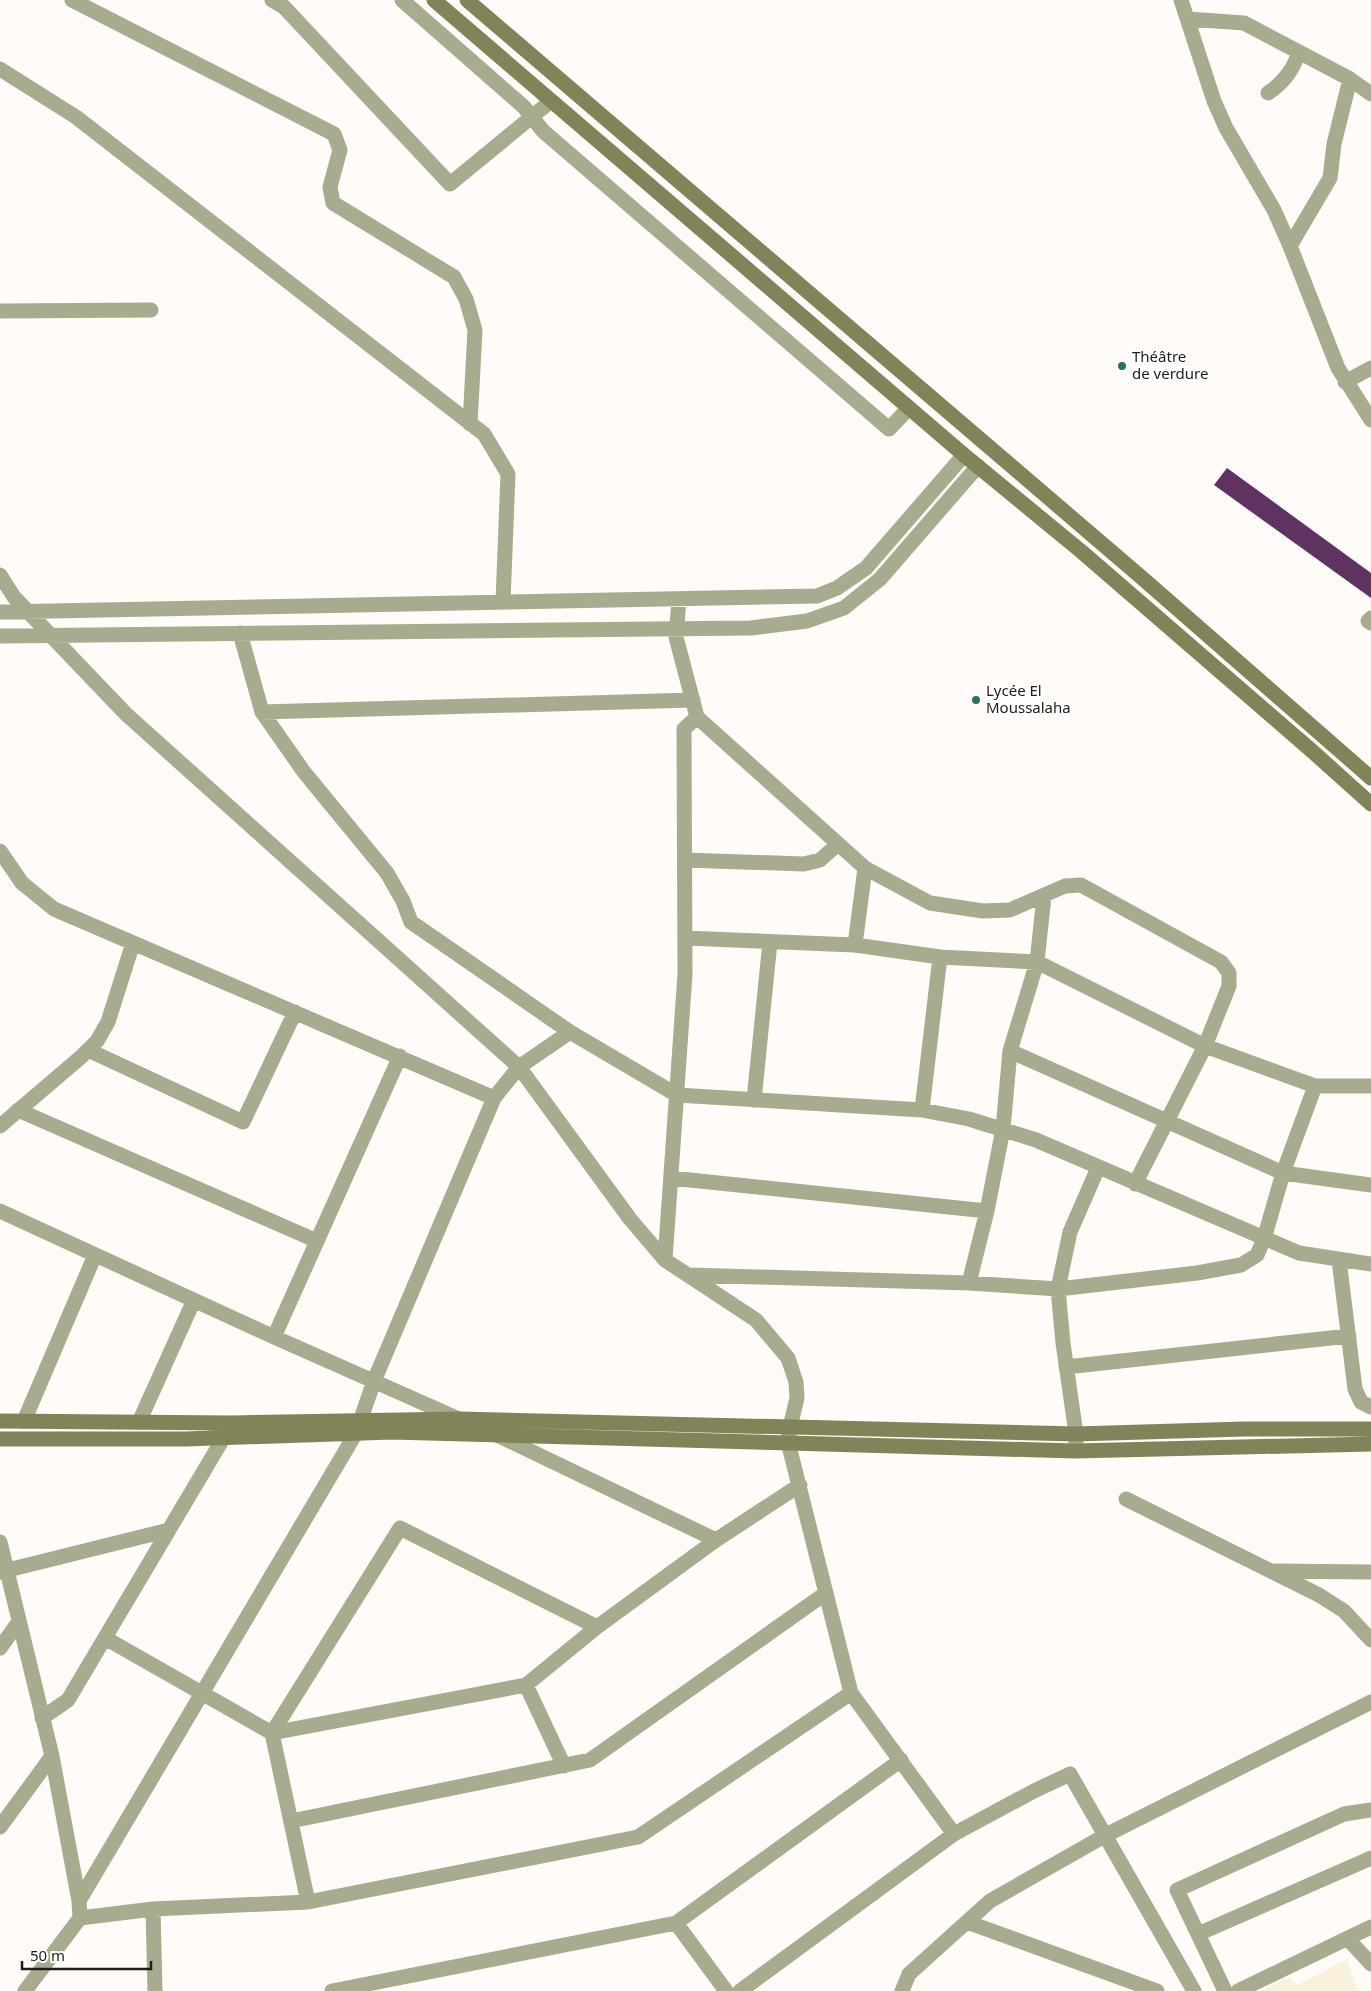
<svg xmlns="http://www.w3.org/2000/svg" width="1371" height="1991" viewBox="0 0 1371 1991" font-family="'Noto Sans',sans-serif">
	<style>
		.education { fill: #faf1db }
		.building { fill: #5f3361 }
		.lines { fill: none; stroke-linecap: round; stroke-linejoin: round }
		.street { stroke: #a8ab8d; stroke-width: 15 }
		.secondary { stroke: #808458; stroke-width: 15 }
		.poi-dot { fill: #2c7164; stroke: #fff; stroke-width: 2 }
		.labels { text-anchor: middle; stroke-width: 5; stroke-linejoin: round; paint-order: stroke }
		.poi-label { font-size: 15px; fill: #221c16; stroke: #fff; text-anchor: start }
	</style>
	<rect width="100%" height="100%" fill="#fefbf8"/>
	<path class="education" d="M1347 1959 1358 1991H1261L1290 1977 1297 1985Z"/>
	<path class="building" d="M1227 468 1371 573V598L1214 485Z"/>
	<g class="lines">
		<path class="street" d="M72 0 334 134 340 150 330 187 333 203 454 277 466 299 475 330 470 424
			M272 0 284 7 450 184 551 101
			M402 0 524 107 543 131 889 429 909 408
			M1181 0 1214 101 1226 128 1274 210 1290 246 1338 368 1371 420
			M1188 19 1244 23 1350 79 1371 94
			M0 69 76 117 484 434 508 474 503 602
			M1268 93C1284 82 1293 70 1299 52
			M1290 246 1330 178 1334 144 1350 79
			M0 311 151 310
			M1345 382 1371 368
			M0 575 14 597 126 714 519 1067 630 1219 665 1260 756 1320 788 1358 796 1382 797 1398 790 1427 788 1442 851 1693 954 1834
			M679 599 676 637 697 717 865 868 930 903 983 911 1010 910 1065 886 1081 885 1221 962 1229 973V986L1205 1046 1135 1184
			M0 612 817 596 837 588 866 568 964 455
			M1371 618 1368 621 1371 623
			M240 633 262 712 304 772 387 873 403 901 411 922 570 1032 677 1095 922 1110 969 1119 1036 1140 1299 1253 1371 1264
			M0 636 751 628 807 621 844 608 880 579 978 466
			M262 712 693 700
			M0 851 22 883 54 909 494 1098
			M685 860 804 864 820 860 838 844
			M685 938 855 945 940 957 1037 962 1205 1046 1315 1086H1371
			M855 945 865 868
			M88 1050 243 1122 295 1012
			M1010 1051 1283 1173 1371 1185
			M754 1100 770 942
			M18 1110 317 1241
			M922 1110 940 957
			M0 1126 81 1057 97 1041 108 1022 133 943
			M671 1178 987 1211
			M0 1211 274 1337 459 1419
			M665 1260 685 974 684 729 697 717
			M1339 1260 1355 1389 1361 1402 1371 1407
			M689 1275 969 1283 1058 1289 1197 1273 1241 1265 1257 1255 1264 1239 1283 1173 1315 1086
			M969 1283 987 1211 1003 1129 1010 1051 1037 962 1044 896
			M274 1337 400 1056
			M1066 1367 1349 1336
			M24 1421 95 1255
			M139 1422 194 1300
			M497 1435 716 1540
			M1076 1447V1434L1063 1343 1058 1289 1070 1232 1098 1168
			M1126 1499 1319 1595 1344 1611 1371 1640
			M0 1542 52 1756 79 1901 80 1918 25 1991
			M1273 1571 1371 1572
			M0 1572 169 1530
			M597 1627 400 1528 272 1733 308 1902 638 1837 851 1693
			M105 1638 272 1733 526 1685 597 1627 716 1540 800 1485
			M0 1648 18 1623
			M526 1685 564 1766
			M42 1718 68 1700 230 1427
			M291 1821 590 1760 826 1593
			M0 1827 52 1756
			M79 1901 356 1433 374 1381 494 1098 519 1067 570 1032
			M153 1909 155 1991
			M80 1918 153 1909 308 1902
			M967 1922 1157 1991
			M676 1923 726 1991
			M1198 1934 1371 1858
			M1348 1939 1371 1964
			M332 1991 676 1923 901 1760
			M740 1991 954 1834 1034 1791 1070 1774 1194 1991
			M902 1991 909 1974 990 1901 1106 1835 1371 1702
			M1225 1991 1177 1890 1344 1814 1371 1810
			M1238 1991 1371 1927"/>
		<path class="secondary" d="M434 0 964 455 1082 552 1312 751 1371 804
			M467 0 1141 577 1371 778
			M0 1421 231 1423 459 1419 1076 1434 1244 1429H1371
			M0 1439H185L392 1432 1075 1451 1371 1444"/>
	</g>
	<g class="poi-dot">
		<circle cx="1122" cy="366" r="5"/>
		<circle cx="976" cy="700" r="5"/>
	</g>
	<g class="labels">
		<g class="poi-label">
			<text x="1132" y="362">Théâtre<tspan x="1132" dy="17">de verdure</tspan></text>
			<text x="986" y="696">Lycée El<tspan x="986" dy="17">Moussalaha</tspan></text>
		</g>
	</g>
	<path d="M22 1961v8h129v-8" fill="none" stroke="#221c16" stroke-width="2.5"/>
	<text x="30" y="1961" font-size="15" fill="#221c16" stroke="#ffffff" stroke-width="4" paint-order="stroke">50 m</text>
</svg>
